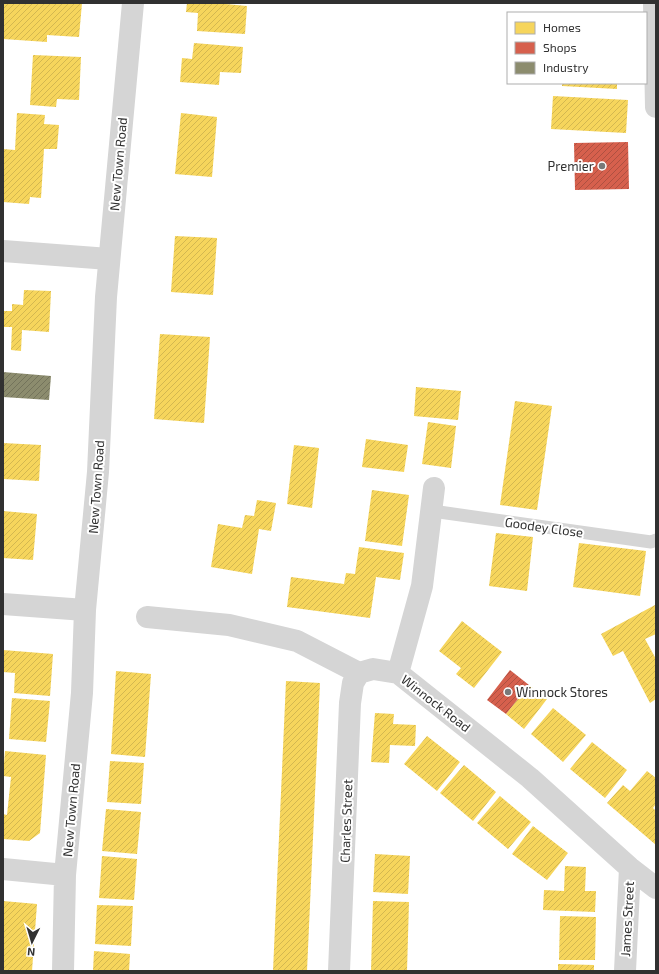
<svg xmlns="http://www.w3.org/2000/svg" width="659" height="974" viewBox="0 0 659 974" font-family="'Exo 2',sans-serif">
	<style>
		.homes { fill: url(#homes-hatch) }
		.shops { fill: url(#shops-hatch) }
		.industry { fill: url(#industry-hatch) }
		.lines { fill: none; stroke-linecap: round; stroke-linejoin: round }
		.service { stroke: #d5d5d5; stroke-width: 13 }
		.minor { stroke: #d5d5d5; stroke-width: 22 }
		.tertiary { stroke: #d5d5d5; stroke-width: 22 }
		.poi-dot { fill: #797979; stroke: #fff; stroke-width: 1.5 }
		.labels { text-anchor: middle; stroke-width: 4; stroke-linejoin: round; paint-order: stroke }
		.street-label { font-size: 13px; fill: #313131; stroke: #fff }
		.poi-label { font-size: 13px; fill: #313131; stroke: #fff; text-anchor: end }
	</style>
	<defs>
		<pattern id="homes-hatch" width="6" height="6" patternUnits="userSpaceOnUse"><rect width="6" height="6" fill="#f6d55c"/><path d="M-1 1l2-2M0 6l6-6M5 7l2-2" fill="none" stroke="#d3b750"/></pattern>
		<pattern id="shops-hatch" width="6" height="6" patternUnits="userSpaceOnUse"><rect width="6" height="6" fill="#d6604d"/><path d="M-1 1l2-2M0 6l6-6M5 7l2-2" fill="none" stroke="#ae5041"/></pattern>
		<pattern id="industry-hatch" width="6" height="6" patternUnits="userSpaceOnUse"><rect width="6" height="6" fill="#8c8c6e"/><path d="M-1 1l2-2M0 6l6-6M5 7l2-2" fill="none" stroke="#73735b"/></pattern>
	</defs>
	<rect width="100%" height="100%" fill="#fff"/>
	<path class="homes" d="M3 3H82L79 37 47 35V42L3 39Z
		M187 3H226V4L247 6 245 34 197 31 198 13 186 12Z
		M194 43 243 47 241 73 220 72 219 85 180 82 182 58 192 59Z
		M33 55 81 57 79 100 57 99 56 107 30 105Z
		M562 83H617V89L562 86Z
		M553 96 628 100 626 133 551 129Z
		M17 113 45 115 44 124 59 125 57 149H44L41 198 30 197 29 204 3 202V149L15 150Z
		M181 113 217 117 212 177 175 174Z
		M175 236 217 238 213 295 171 292Z
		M24 290 51 291 49 332 22 330 21 351 11 350 12 327H3V311H12V304L23 305Z
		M160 334 210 337 204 423 154 419Z
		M416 387 461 391 458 420 414 416Z
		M515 401 552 406 537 510 500 505Z
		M428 422 456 426 451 468 422 464Z
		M366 439 408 445 404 472 362 467Z
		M3 443 41 445 39 481 3 479Z
		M294 445 319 448 312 508 287 504Z
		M372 490 409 495 402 546 365 541Z
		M257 500 276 503 271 531 259 529 252 574 211 567 218 524 242 528 245 515 254 516Z
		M3 511 37 514 33 560 3 558Z
		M496 533 533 537 527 591 489 586Z
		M579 543 646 551 640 596 573 587Z
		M359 547 404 553 400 580 376 577 370 618 287 607 291 577 344 584 346 573 355 574Z
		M655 605 656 634 645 639 656 659V699L650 703 623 651 613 656 601 634Z
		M462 621 502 652 474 688 456 674 461 668 439 651Z
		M3 650 53 654 50 696 14 693 15 673 3 672Z
		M116 671 151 674 145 757 111 754Z
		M286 681 320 683 307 971H273Z
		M529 685 547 699 524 729 506 714Z
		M12 698 50 701 46 742 9 739Z
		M553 708 586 735 563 762 531 734Z
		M375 713 394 714 393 724 416 725 415 746 390 745 389 763 371 762Z
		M427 736 460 762 437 791 404 764Z
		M592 742 627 770 605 798 570 769Z
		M5 751 46 755 40 833 29 841 3 839V814L7 815 11 777 3 776Z
		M110 761 144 763 141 804 107 802Z
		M464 765 496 792 473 821 440 793Z
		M647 771 656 778V804L653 808 656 811V845L607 803 623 785 630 791Z
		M500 796 531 822 508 849 477 823Z
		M106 809 141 812 137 854 102 851Z
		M533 826 568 853 547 880 512 854Z
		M375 854 410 856 408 894 373 892Z
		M102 856 137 859 134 900 99 898Z
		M565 866 586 867 585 891H596L595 912 543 910 544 890 564 891Z
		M3 901 37 904 32 971H3Z
		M373 901 409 902 407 971H371Z
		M97 905 133 906 131 946 95 944Z
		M560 916 596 917 595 960H559Z
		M94 951 130 954 129 971H93Z
		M558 964 594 965V971H558Z"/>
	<path class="shops" d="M628 142 629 189 575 190 574 143Z
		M510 670 529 685 506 714 487 700Z"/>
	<path class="industry" d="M3 372 51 376 49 400 3 397Z"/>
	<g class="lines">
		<path class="service" d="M432 511 651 542 656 540"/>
		<path class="minor" d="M3 251 109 259
			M3 604 85 610
			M147 617 229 625 297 641 359 673 373 669 398 673 530 778 630 868 656 888
			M398 673 422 586 434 488
			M3 869 65 875
			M63 971 65 875 82 693 85 610 98 472 106 297 133 3
			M339 971 350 703 353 683 359 673
			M625 971 630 868"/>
		<path class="tertiary" d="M654 3 656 107"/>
	</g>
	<g class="poi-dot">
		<circle cx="602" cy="166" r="4"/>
		<circle cx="508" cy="692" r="4"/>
	</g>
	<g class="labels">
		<g class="street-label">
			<text transform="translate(118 164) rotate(-85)" y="5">New Town Road</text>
			<text transform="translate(96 487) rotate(-86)" y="5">New Town Road</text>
			<text transform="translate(544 527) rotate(8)" y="5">Goodey Close</text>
			<text transform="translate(436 703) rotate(38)" y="5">Winnock Road</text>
			<text transform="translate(71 810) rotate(-85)" y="5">New Town Road</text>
			<text transform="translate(346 821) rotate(-88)" y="5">Charles Street</text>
			<text transform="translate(627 919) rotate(-87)" y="5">James Street</text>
		</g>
		<g class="poi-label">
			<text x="594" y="171">Premier</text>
			<text x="516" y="697" text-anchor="start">Winnock Stores</text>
		</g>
	</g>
	<rect width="659" height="974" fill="none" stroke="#313131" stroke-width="8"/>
	<rect x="507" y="12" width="140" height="72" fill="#ffffff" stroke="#adadad"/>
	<rect x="515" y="22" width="20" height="12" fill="#f6d55c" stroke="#adadad"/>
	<text x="543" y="32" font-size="12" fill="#313131">Homes</text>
	<rect x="515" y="42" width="20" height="12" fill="#d6604d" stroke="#adadad"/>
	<text x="543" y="52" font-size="12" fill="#313131">Shops</text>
	<rect x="515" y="62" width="20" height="12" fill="#8c8c6e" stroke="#adadad"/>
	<text x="543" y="72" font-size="12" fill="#313131">Industry</text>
	<g transform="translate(32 942) rotate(185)" stroke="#ffffff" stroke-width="3" paint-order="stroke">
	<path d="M0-3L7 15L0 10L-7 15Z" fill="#313131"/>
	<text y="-6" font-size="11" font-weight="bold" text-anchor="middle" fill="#313131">N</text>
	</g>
</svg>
